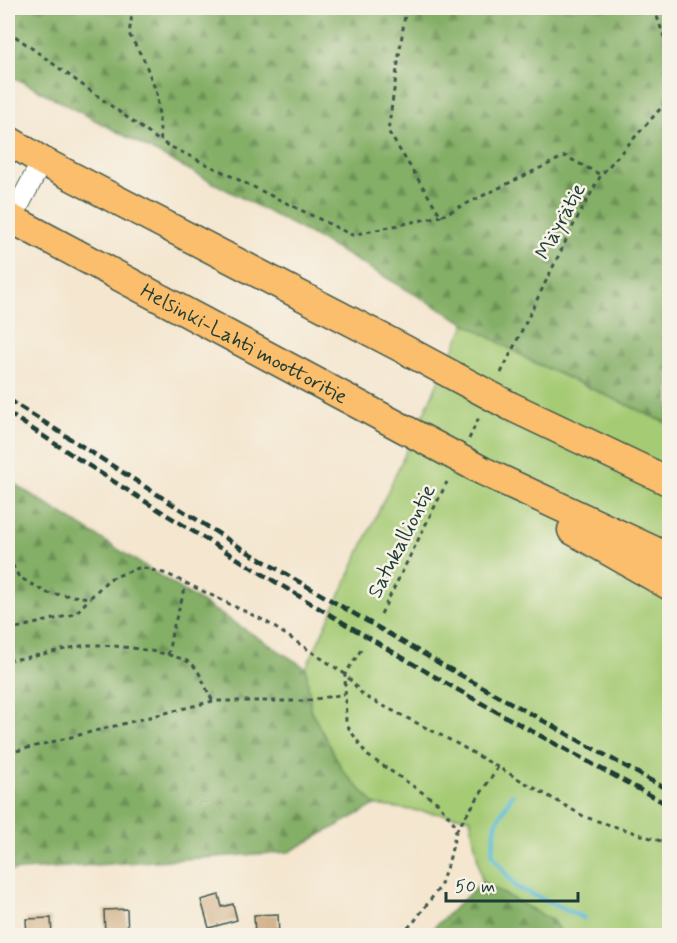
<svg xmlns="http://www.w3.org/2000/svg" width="677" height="943" viewBox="0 0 677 943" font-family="Mynerve,sans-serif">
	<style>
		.green { fill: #a6cb75; stroke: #628454; stroke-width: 1.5 }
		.forest { fill: url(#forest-firs); stroke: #52764d; stroke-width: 1.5 }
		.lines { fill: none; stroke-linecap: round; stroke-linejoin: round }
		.stream { stroke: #54b9d2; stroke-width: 5 }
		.building { fill: #cca77b }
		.minor-casing { stroke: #3f564b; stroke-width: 22 }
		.highway-casing { stroke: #3f564b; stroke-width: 31 }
		.path { stroke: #3f564b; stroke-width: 3; stroke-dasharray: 4.5 4.5; stroke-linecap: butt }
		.minor { stroke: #fff; stroke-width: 20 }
		.highway { stroke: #fabe6d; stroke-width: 28 }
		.rail { stroke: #1f3d34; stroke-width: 4.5; stroke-dasharray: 9 4.5; stroke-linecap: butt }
		.labels { text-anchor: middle; stroke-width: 5; stroke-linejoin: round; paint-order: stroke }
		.street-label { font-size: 21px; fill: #1f3d34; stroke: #f7f3e8 }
	</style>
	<defs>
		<pattern id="forest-firs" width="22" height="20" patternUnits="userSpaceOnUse" patternTransform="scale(1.5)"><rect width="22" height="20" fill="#84af66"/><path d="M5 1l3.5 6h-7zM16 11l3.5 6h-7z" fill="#6b9055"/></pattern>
	</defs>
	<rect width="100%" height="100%" fill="#f7f3e8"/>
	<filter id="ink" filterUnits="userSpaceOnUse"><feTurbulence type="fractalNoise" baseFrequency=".0167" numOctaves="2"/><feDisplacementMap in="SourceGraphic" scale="12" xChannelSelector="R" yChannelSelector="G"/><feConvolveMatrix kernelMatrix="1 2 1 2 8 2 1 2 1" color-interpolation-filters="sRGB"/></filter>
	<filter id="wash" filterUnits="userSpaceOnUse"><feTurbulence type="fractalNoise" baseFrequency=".008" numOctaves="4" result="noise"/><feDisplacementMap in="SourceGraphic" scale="24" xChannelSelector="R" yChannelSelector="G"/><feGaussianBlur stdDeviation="1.35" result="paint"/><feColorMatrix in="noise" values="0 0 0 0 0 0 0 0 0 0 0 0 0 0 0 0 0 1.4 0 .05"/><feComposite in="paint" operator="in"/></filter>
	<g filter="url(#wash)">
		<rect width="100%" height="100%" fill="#f4e6cf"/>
		<path class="green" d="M466 322 531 361 669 424V935H562L553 921 482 882 470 818 375 805 343 771 311 711 306 668Z"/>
		<path class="forest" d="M8 8H669V424L531 361 310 234 8 74Z
			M8 480 306 668 311 711 343 771 375 805 289 852 8 871Z
			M482 882 553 921 562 935H426Z"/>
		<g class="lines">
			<path class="stream" d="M512 795 496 823 492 854 516 887 584 918"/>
		</g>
		<g id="blocks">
			<path class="building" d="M219 895 222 907 233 904 237 920 209 928 201 900Z
				M127 909 128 936H105L104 910Z
				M278 914 279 936H255L254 915Z
				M51 918 52 936H27L26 919Z"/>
		</g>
	</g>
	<g filter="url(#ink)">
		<use href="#blocks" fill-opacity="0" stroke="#3f564b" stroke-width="1.5"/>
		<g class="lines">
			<g class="minor-casing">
				<path id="minor" d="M11 220 42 161"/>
			</g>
			<g class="highway-casing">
				<g id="highway">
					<path d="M8 140 42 161 400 347 510 406 670 482"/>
					<path id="s1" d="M8 217 483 471 670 558"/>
					<path d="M572 530 670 586"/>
				</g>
			</g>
			<path class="path" d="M133 8 129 34 144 60 157 94 161 142 352 235 441 216
				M406 8 388 131 441 216 565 156 601 175
				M654 8 670 54
				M8 31 161 142
				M670 88V93
				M501 373 574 224 601 175 670 98
				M469 439 480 415
				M8 557 19 577 47 593 90 598 109 579 141 567 167 574 265 621 345 674 364 696 454 742 585 817 670 844
				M381 614 447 482
				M8 630 75 614 90 598
				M361 650 345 674 346 724 367 755 438 803 454 823 456 831 450 857 440 887 413 923 399 936
				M168 655 172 632 187 582
				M8 660C35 658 62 648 89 645 110 644 179 652 193 665 203 676 205 689 213 701
				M8 753 213 701H304L345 694
				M456 831 498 767"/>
			<use href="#minor" class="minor"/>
			<use href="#highway" class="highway"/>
			<path class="rail" d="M8 399 241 548 446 667 670 791
				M8 413C149 506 293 594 439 679 515 723 593 764 670 806"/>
		</g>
	</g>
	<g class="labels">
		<g class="street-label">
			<text transform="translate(560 221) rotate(-62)" y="7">Mäyrätie</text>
			<text dy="7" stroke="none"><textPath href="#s1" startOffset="268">Helsinki-Lahti moottoritie</textPath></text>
			<text transform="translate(401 541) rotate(-63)" y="7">Satukalliontie</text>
		</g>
	</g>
	<rect width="677" height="943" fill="none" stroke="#f7f3e8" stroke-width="30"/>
	<path d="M446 892v9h132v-9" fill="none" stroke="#1f3d34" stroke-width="3"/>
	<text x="455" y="892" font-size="18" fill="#1f3d34" stroke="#f7f3e8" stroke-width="4.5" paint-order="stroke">50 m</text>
</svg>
